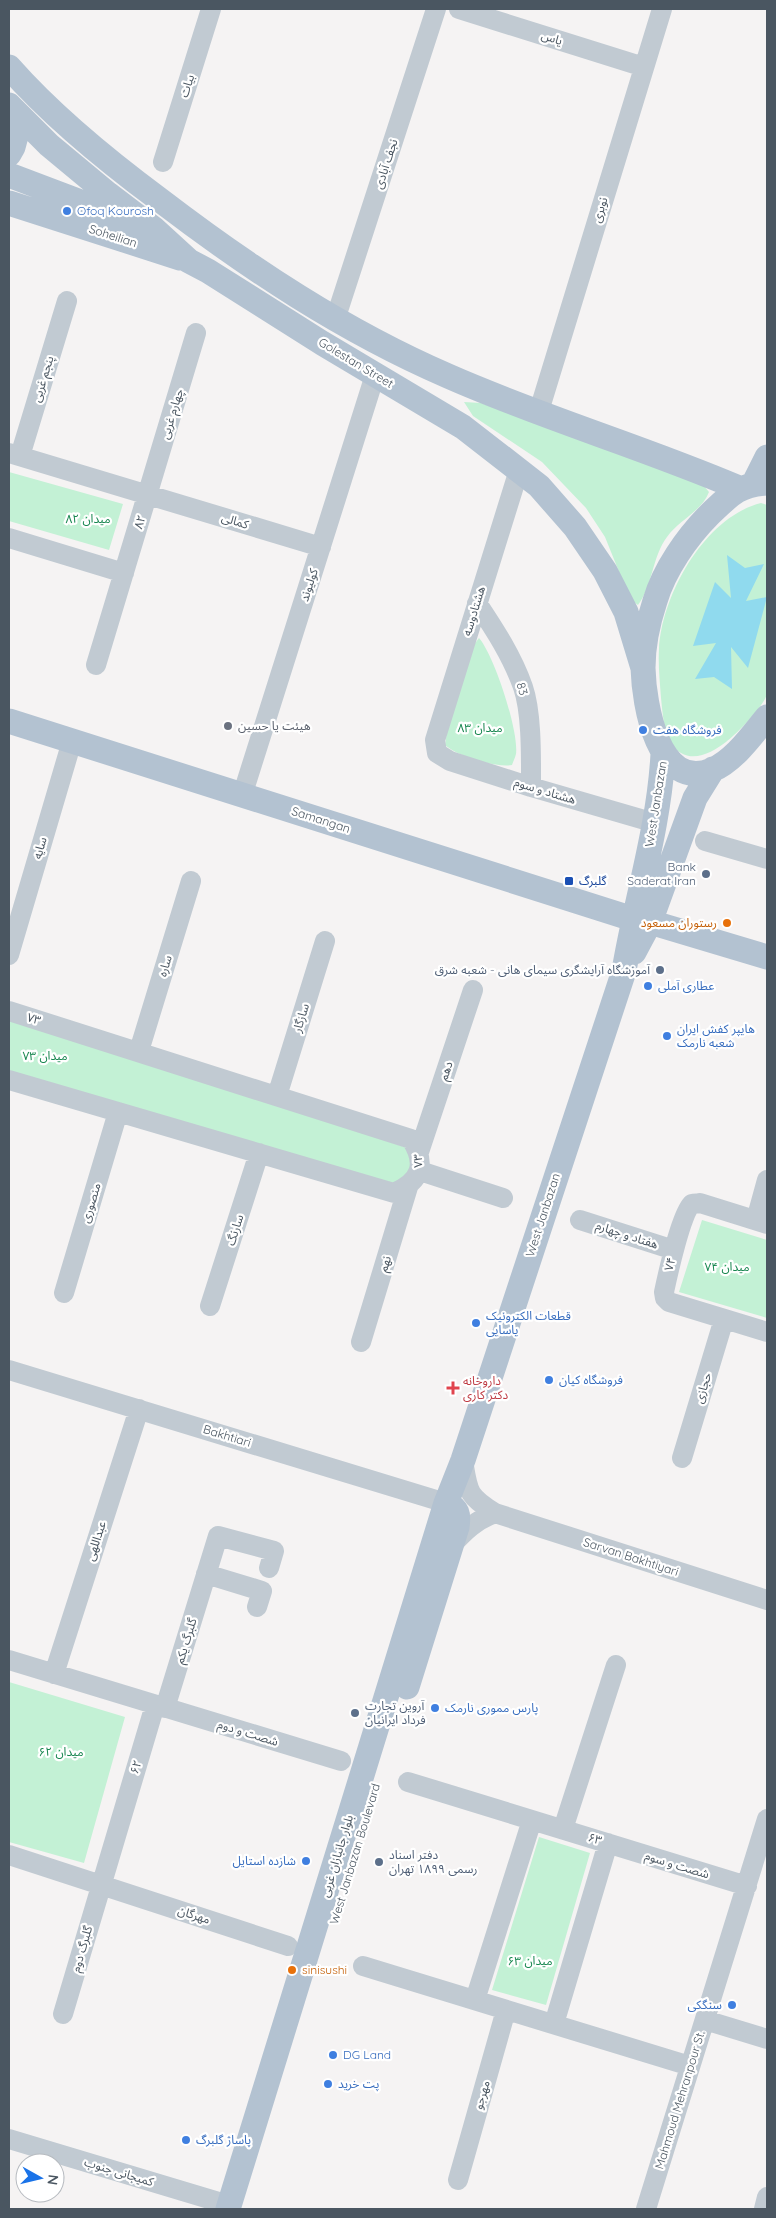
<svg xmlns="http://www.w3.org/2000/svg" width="776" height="2218" viewBox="0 0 776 2218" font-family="Quicksand,'Noto Sans Arabic',sans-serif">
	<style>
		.green { fill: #c3f1d5 }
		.water { fill: #90daee }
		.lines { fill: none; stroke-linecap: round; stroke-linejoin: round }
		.minor { stroke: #c1cad2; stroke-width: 20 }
		.major { stroke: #b3c2d1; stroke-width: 25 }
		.shop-dot { fill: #3f7fe0; stroke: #fff; stroke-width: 2 }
		.worship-dot { fill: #6b7280; stroke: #fff; stroke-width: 2 }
		.service-dot { fill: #5c6f8a; stroke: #fff; stroke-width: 2 }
		.transit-dot { fill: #1a4fb4; stroke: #fff; stroke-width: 2 }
		.food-dot { fill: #e8710a; stroke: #fff; stroke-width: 2 }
		.health-dot { fill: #e0444e; stroke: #fff; stroke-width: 2 }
		.labels { text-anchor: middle; stroke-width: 4.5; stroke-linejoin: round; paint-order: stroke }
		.street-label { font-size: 12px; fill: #4a5661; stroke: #fff }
		.shop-label { font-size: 12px; fill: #366cbe; stroke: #fff; text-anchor: start }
		.park-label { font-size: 12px; fill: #17864f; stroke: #fff }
		.worship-label { font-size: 12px; fill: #5b616d; stroke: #fff; text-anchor: start }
		.service-label { font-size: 12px; fill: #4e5e75; stroke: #fff; text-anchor: end }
		.transit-label { font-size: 12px; fill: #164399; stroke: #fff; text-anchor: start }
		.food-label { font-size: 12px; fill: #c56008; stroke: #fff; text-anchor: end }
		.health-label { font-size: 12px; fill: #be3a42; stroke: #fff; text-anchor: start }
	</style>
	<rect width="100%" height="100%" fill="#f5f3f3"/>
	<path class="green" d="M464 402 481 403 703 485 709 492C702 511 679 520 667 537 652 557 653 585 638 605L630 599 605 537 586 508 542 462 473 416Z
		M9 472 123 504 109 550 9 521Z
		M761 503 767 505C767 551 767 598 767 645 767 658 770 681 767 694 764 706 736 735 726 742 714 751 696 762 681 753 664 743 663 716 661 698 660 682 658 666 659 649 662 594 705 517 761 503Z
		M479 638C494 655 519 731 516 754 515 758 513 762 512 765 496 768 457 756 445 745L447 731 473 646Z
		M9 1011 419 1152 408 1187 9 1080Z
		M702 1220 767 1240V1318L679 1292Z
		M9 1682 125 1717 84 1863 9 1842Z
		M539 1837 590 1853 546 2005 492 1990Z"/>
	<path class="water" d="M727 555 745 568 764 564 746 601 767 597 748 668 731 647 732 689 714 677 695 679 716 643 693 646 715 582 731 598Z"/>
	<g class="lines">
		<path class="minor" d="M459 9 644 67
			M163 162 211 9
			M335 320 436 9
			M539 411 662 9
			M9 453 321 547
			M20 456 67 301
			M519 470 435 740 437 753 450 761 531 787 655 823
			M9 538 124 573
			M477 603C495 630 512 656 523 687 532 713 531 759 531 787
			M96 665 196 333
			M242 796 375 375
			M705 841 767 859
			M9 955 72 741
			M9 1011 411 1139C427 1164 421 1181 394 1193L9 1080
			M139 1051 191 881
			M277 1096 325 941
			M419 1152 473 990
			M420 1171 503 1198
			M580 1220 674 1250
			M756 1220 767 1180
			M767 1224 700 1203C698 1204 695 1203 692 1204 682 1209 667 1278 664 1292L665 1298 669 1302 767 1332
			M64 1293 118 1112
			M210 1306 259 1153
			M361 1342 408 1187
			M9 1370 446 1503
			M682 1458 724 1319
			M463 1460C468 1491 467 1496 495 1513L767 1600
			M451 1546C465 1531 476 1520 495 1513
			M206 1574 262 1591 257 1607
			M9 1660 341 1761
			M54 1674 139 1409
			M165 1708 218 1536 274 1551 269 1568
			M408 1782 747 1886
			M563 1829 616 1665
			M9 1855 288 1946
			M363 1966 690 2066
			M475 2000 532 1820
			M63 2014 155 1705
			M705 2020 767 2039
			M554 2024 608 1843
			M9 2139 229 2205
			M458 2180 506 2010
			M646 2209 767 1819
			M764 2209 767 2197"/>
		<path class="major" d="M9 67C53 117 106 160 160 200 249 268 344 331 448 376 543 418 643 447 739 488
			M9 105 49 145 108 194 154 229 189 261 208 271 322 343 463 427 539 486 575 527 605 571 626 612 643 668
			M9 154 13 147 21 117
			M9 175 128 220
			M9 203 180 258
			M754 483 767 457
			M767 483C739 484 729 496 710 514 687 537 664 570 655 601 648 622 643 646 643 668 644 704 658 792 712 770 734 761 752 735 767 717
			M9 721 633 919
			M650 922 767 957
			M634 952 650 922 695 798 713 769
			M407 1687 457 1527C459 1514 458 1509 446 1503
			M228 2209 446 1503 463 1460 624 971C636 899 659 828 663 754"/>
	</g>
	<g class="shop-dot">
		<circle cx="67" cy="211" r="5"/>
		<circle cx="643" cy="730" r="5"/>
		<circle cx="648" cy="986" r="5"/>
		<circle cx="667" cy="1036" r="5"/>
		<circle cx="476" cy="1323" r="5"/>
		<circle cx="549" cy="1380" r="5"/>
		<circle cx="435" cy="1708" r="5"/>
		<circle cx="306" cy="1861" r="5"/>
		<circle cx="732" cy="2005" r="5"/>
		<circle cx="333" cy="2055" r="5"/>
		<circle cx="328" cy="2084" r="5"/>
		<circle cx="186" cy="2140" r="5"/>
	</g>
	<circle class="worship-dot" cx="228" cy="726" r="5"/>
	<g class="service-dot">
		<circle cx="706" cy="874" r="5"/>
		<circle cx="660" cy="970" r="5"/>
		<circle cx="355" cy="1713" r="5"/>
		<circle cx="379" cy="1862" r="5"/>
	</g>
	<rect class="transit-dot" x="564" y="876" width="10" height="10" rx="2.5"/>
	<g class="food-dot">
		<circle cx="727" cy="923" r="5"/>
		<circle cx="292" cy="1970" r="5"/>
	</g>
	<path class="health-dot" d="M450.5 1380.5h5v5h5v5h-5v5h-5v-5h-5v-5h5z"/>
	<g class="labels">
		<g class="street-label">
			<text transform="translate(552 38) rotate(18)" y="4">یاس</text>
			<text transform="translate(187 86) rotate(-72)" y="4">بیات</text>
			<text transform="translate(386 164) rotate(-72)" y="4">نجف آبادی</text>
			<text transform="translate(600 210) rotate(-73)" y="4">نوبری</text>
			<text transform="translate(113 236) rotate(18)" y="4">Soheilian</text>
			<text transform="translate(356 363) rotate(31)" y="4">Golestan Street</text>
			<text transform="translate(43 379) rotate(-73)" y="4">پنجم غربی</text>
			<text transform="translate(172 414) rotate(-73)" y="4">چهارم غربی</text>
			<text transform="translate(235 521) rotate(17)" y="4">کمالی</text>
			<text transform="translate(140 522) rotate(-73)" y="4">۸۲</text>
			<text transform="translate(309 585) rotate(-72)" y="4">کولیوند</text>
			<text transform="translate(474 611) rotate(-73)" y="4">هشتادوسه</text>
			<text transform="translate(522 689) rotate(75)" y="4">83</text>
			<text transform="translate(545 791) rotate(17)" y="4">هشتاد و سوم</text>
			<text transform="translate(656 804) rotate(-81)" y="4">West Janbazan</text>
			<text transform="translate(321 820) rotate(18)" y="4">Samangan</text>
			<text transform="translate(40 848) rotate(-74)" y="4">سایه</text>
			<text transform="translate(165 966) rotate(-73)" y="4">ساره</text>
			<text transform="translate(301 1018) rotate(-73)" y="4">سازگار</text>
			<text transform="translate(34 1019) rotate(17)" y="4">۷۳</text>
			<text transform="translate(446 1071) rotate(-72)" y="4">دهم</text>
			<text transform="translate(418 1161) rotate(-92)" y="4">۷۳</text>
			<text transform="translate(91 1203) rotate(-73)" y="4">منصوری</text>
			<text transform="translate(543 1215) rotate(-72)" y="4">West Janbazan</text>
			<text transform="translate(235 1230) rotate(-72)" y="4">سارنگ</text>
			<text transform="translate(627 1235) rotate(18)" y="4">هفتاد و چهارم</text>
			<text transform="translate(385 1264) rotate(-73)" y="4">نهم</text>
			<text transform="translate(670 1264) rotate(-77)" y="4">۷۴</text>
			<text transform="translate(703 1388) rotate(-73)" y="4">حجازی</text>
			<text transform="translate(227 1436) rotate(17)" y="4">Bakhtiari</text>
			<text transform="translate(96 1541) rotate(-72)" y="4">عبداللهی</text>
			<text transform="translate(631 1557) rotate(18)" y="4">Sarvan Bakhtiyari</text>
			<text transform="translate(186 1641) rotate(-73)" y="4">گلبرگ یکم</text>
			<text transform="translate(248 1733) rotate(17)" y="4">شصت و دوم</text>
			<text transform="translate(136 1767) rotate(-73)" y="4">۶۲</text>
			<text transform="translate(595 1839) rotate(17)" y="4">۶۳</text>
			<text transform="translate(355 1854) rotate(-73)" y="4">West Janbazan Boulevard</text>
			<text transform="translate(337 1856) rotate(-73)" y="4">بلوار جانبازان غربی</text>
			<text transform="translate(677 1865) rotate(17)" y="4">شصت و سوم</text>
			<text transform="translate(194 1915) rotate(18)" y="4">مهرگان</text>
			<text transform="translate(82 1949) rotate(-74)" y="4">گلبرگ دوم</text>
			<text transform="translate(482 2095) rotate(-74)" y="4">مهرجو</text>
			<text transform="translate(680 2100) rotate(-73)" y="4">Mahmoud Mehranpour St.</text>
			<text transform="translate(119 2172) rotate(17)" y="4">کمیجانی جنوب</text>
		</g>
		<g class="shop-label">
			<text x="77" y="215">Ofoq Kourosh</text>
			<text x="653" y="734">فروشگاه هفت</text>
			<text x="658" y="990">عطاری آملی</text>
			<text x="677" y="1033">هایپر کفش ایران<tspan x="677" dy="14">شعبه نارمک</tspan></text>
			<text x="486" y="1320">قطعات الکترونیک<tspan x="486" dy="14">یاسایی</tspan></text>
			<text x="559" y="1384">فروشگاه کیان</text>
			<text x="445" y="1712">پارس مموری نارمک</text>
			<text x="296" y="1865" text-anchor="end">شازده استایل</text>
			<text x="722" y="2009" text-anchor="end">سنگکی</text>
			<text x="343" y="2059">DG Land</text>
			<text x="338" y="2088">پت خرید</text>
			<text x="196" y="2144">پاساژ گلبرگ</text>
		</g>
		<g class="park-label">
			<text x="88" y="523">میدان ۸۲</text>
			<text x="480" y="732">میدان ۸۳</text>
			<text x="45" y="1060">میدان ۷۳</text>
			<text x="727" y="1271">میدان ۷۴</text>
			<text x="61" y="1756">میدان ۶۲</text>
			<text x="530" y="1965">میدان ۶۳</text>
		</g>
		<g class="worship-label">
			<text x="238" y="730">هیئت یا حسین</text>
		</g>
		<g class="service-label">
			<text x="696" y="871">Bank<tspan x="696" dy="14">Saderat Iran</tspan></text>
			<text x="650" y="974">آموزشگاه آرایشگری سیمای هانی - شعبه شرق</text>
			<text x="365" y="1710" text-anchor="start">آروین تجارت<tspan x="365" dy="14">فرداد ایرانیان</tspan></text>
			<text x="389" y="1859" text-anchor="start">دفتر اسناد<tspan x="389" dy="14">رسمی ۱۸۹۹ تهران</tspan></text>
		</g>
		<g class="transit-label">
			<text x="579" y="885">گلبرگ</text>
		</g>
		<g class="food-label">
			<text x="717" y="927">رستوران مسعود</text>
			<text x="302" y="1974" text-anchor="start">sinisushi</text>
		</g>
		<g class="health-label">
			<text x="463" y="1385">داروخانه<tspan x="463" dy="14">دکتر کاری</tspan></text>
		</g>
	</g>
	<rect width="776" height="2218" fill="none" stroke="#4a5661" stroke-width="20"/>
	<g transform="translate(40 2178) rotate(98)"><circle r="24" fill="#ffffff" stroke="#b7bbc0"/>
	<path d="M0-4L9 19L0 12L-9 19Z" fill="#1a73e8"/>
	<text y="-8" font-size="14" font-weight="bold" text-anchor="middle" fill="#4a5661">N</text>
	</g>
</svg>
